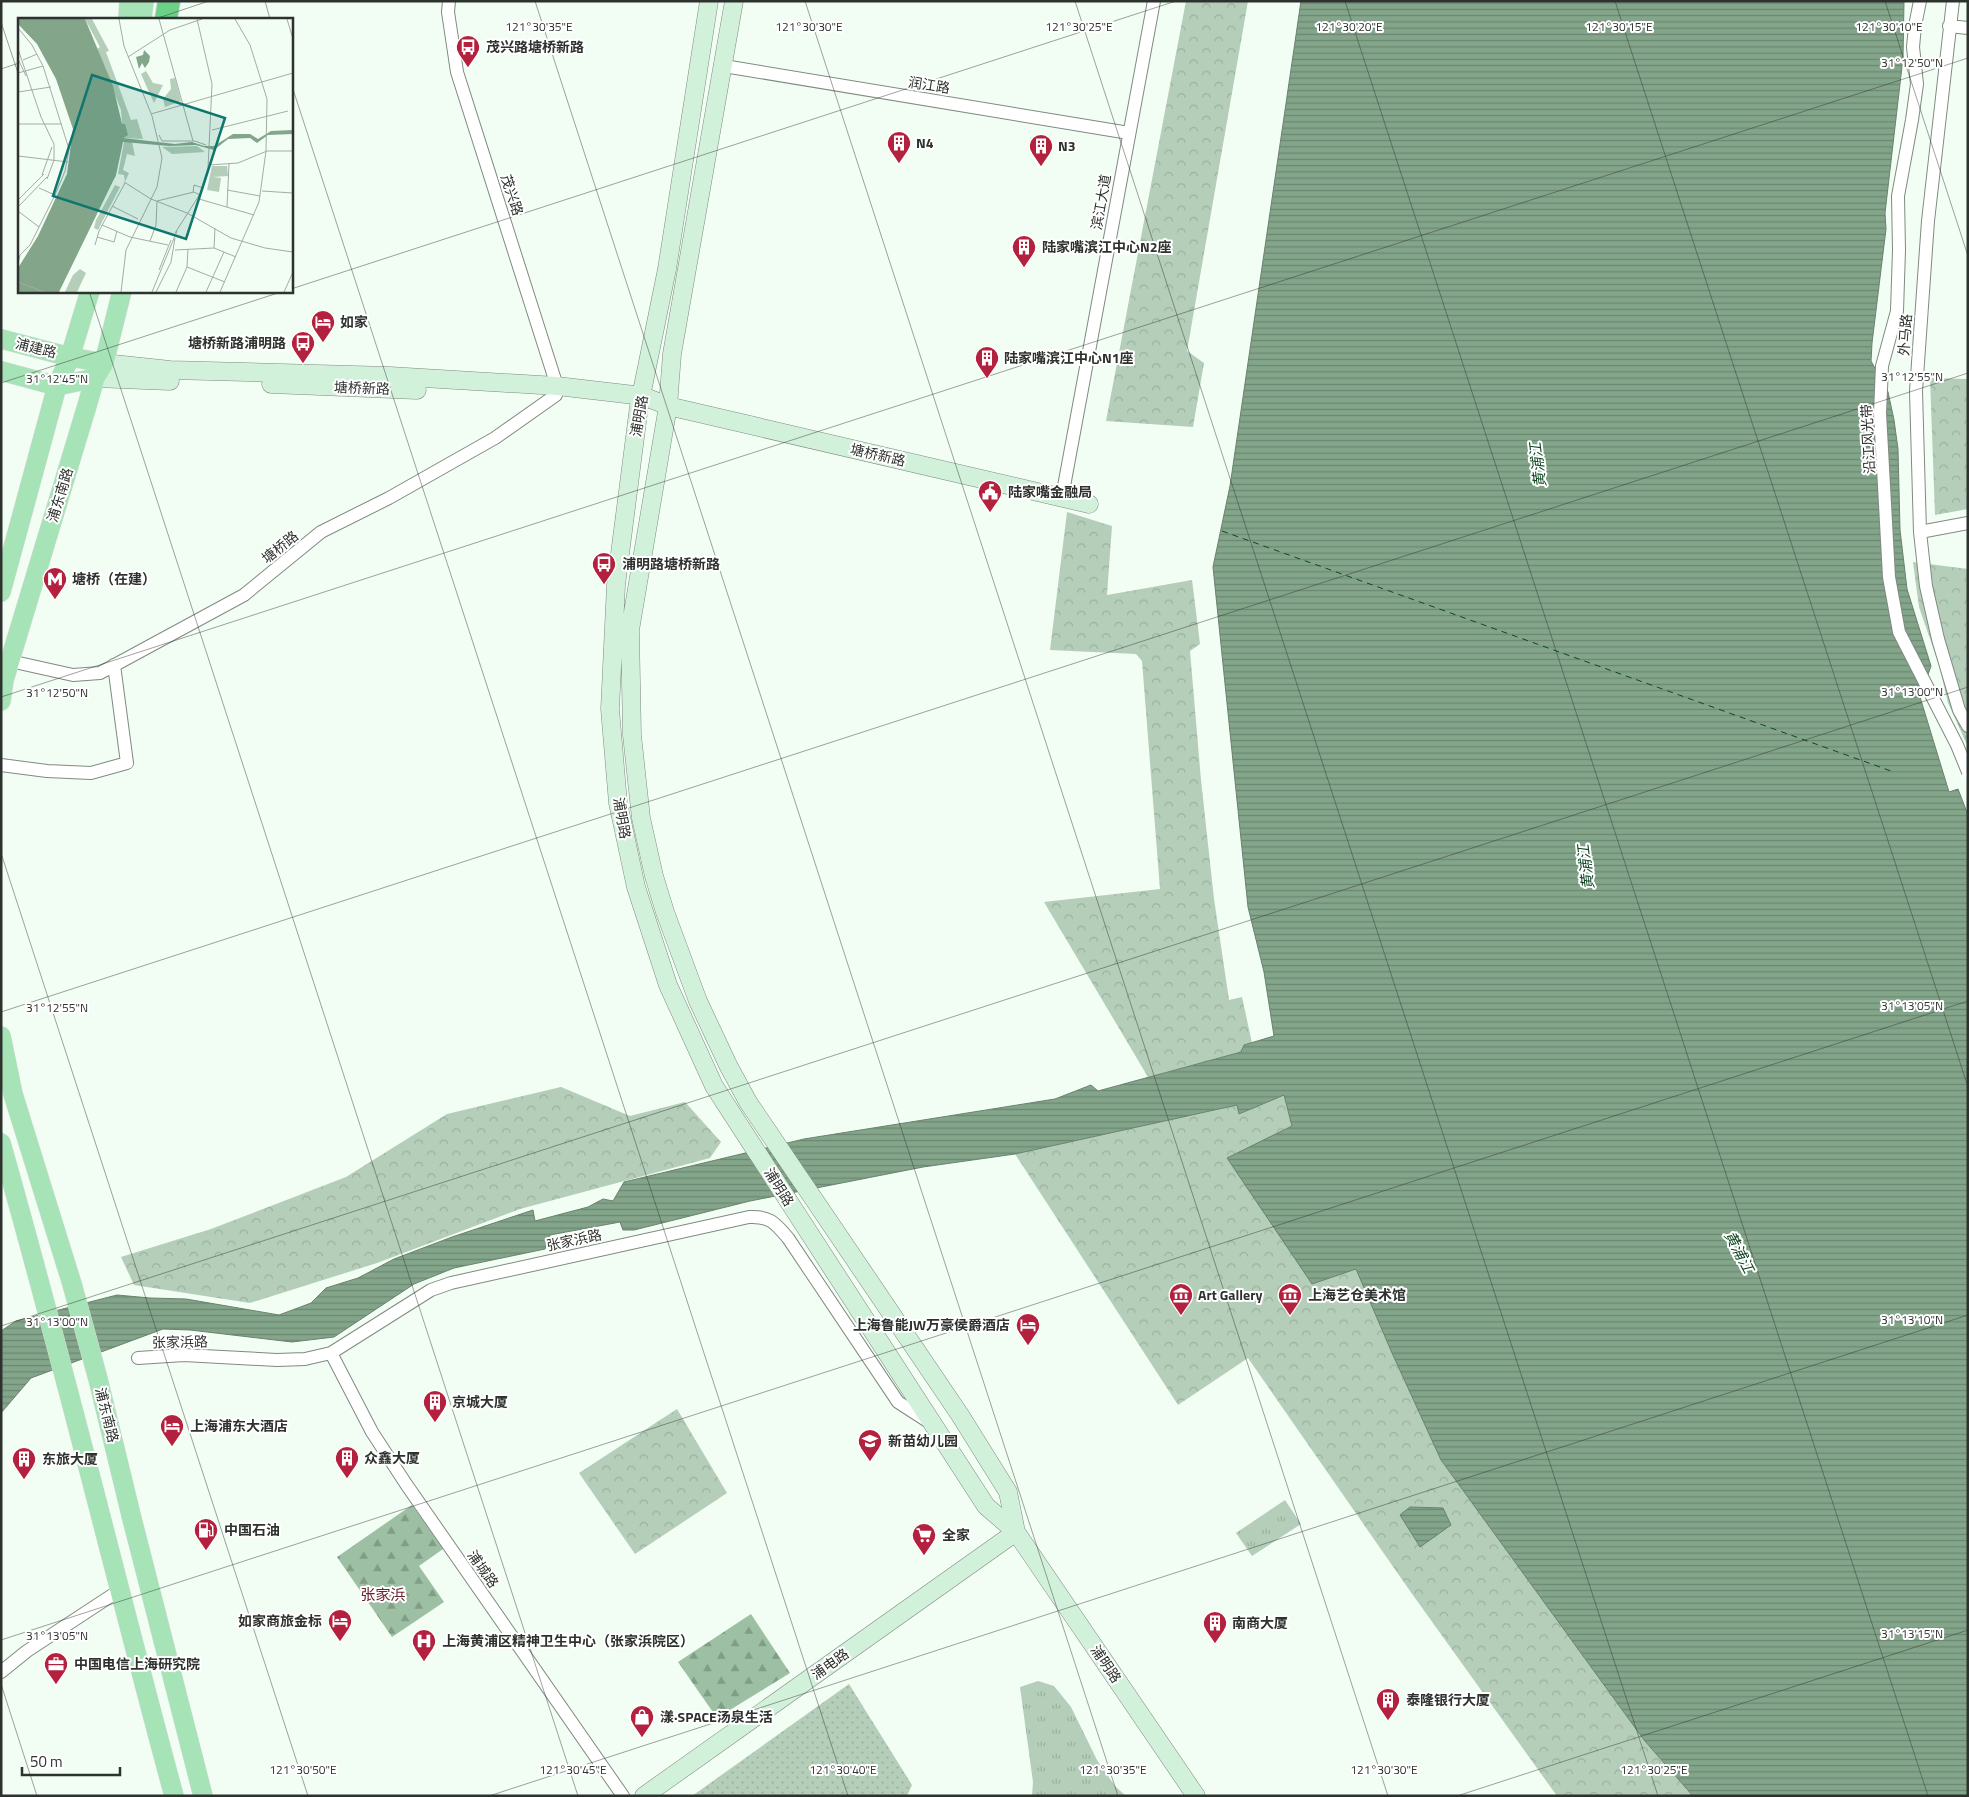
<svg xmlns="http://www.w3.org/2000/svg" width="1969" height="1797" viewBox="0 0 1969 1797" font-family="'Titillium Web','Noto Sans SC',sans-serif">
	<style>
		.grass { fill: url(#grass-tufts) }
		.forest { fill: url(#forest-firs) }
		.park { fill: url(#park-crowns) }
		.garden { fill: url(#garden-dots) }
		.water { fill: url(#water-rules); stroke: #6a826e }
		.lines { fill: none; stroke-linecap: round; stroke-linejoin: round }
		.ferry { stroke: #104824; stroke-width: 1; stroke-dasharray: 6 5; stroke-linecap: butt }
		.street-casing { stroke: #808a82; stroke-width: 14 }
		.secondary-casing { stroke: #808a82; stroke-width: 19 }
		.primary-casing { stroke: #d9dad9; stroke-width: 20 }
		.highway-casing { stroke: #d9dad9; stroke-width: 24 }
		.street { stroke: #fff; stroke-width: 12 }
		.secondary { stroke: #d2f1db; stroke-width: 18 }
		.primary { stroke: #a6e3b7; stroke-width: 19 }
		.highway { stroke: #6ad187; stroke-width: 22 }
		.street-bridge-casing { stroke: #808a82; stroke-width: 14; stroke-linecap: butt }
		.street-bridge { stroke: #fff; stroke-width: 12 }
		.ticks { fill: none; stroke: #2e322e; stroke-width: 1; stroke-opacity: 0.45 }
		.labels { text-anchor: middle; stroke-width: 4; stroke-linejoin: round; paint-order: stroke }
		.poi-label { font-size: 14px; font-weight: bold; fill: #2e322e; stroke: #fff; text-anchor: start }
		.street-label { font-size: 14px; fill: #2e322e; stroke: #fff }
		.water-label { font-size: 15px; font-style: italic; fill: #104824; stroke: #fff }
		.neighbourhood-label { font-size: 15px; fill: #69232c; stroke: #fff }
		.inset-river { fill: none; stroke: #83a58a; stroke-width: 2.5 }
		.inset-road { fill: none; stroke: #a4aca5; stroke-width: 1 }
		.view { fill: #0f766e; fill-opacity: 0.15; stroke: #0f766e; stroke-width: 2.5 }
		.inset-edge { fill: none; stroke: #2e322e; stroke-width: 2.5 }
		.ticks-label { font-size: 12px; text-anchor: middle; fill: #2e322e; stroke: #fff; stroke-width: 4; stroke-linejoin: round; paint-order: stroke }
	</style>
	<defs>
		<pattern id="grass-tufts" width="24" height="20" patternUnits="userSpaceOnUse" patternTransform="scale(1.25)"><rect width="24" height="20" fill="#b4ceb9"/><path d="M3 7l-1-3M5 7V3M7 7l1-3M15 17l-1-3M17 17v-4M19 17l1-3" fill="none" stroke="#9bb19f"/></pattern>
		<pattern id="forest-firs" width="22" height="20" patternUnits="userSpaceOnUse" patternTransform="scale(1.25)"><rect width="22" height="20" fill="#9dc0a4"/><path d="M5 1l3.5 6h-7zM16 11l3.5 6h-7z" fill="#809d86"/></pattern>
		<pattern id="park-crowns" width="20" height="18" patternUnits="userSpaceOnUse" patternTransform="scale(1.25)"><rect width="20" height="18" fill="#b4ceb9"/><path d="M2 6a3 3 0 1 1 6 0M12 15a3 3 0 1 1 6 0" fill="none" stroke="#9bb19f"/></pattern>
		<pattern id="garden-dots" width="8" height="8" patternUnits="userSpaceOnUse" patternTransform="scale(1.25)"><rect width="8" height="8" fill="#b4ceb9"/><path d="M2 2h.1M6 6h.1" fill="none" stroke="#9bb19f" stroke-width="1.8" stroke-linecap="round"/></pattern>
		<pattern id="water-rules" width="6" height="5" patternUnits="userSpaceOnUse" patternTransform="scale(1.25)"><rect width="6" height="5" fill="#83a58a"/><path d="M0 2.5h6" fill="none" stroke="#6c8771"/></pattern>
	</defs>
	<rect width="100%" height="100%" fill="#f2fdf4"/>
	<path class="grass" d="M1285 1500 1301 1524 1252 1556 1236 1533Z
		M1038 1681 1054 1686 1071 1707 1097 1760 1115 1786 1126 1796H1032L1033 1782 1020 1687Z"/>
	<path class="forest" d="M412 1505 443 1549 419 1566 444 1602 392 1637 337 1557Z
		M751 1614 790 1673 717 1718 678 1662Z"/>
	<path class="park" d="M1186 1H1248L1187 351 1204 363 1193 427 1106 421Z
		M1930 378 1968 379V509L1935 515Z
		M1067 512 1112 526 1107 595 1192 580 1200 644 1190 651 1201 780 1214 899 1229 1000 1242 997 1252 1043 1241 1052 1148 1077 1044 902 1160 889 1142 661 1136 654 1050 650Z
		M1913 562 1968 569V747L1948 703 1939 665 1919 607Z
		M561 1087 630 1116 685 1102 721 1142 710 1158 520 1209 377 1263 250 1303 134 1285 121 1257 211 1229 346 1177 447 1114Z
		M1285 1094 1292 1126 1227 1159 1356 1268 1392 1353 1441 1460 1644 1740 1693 1796H1557L1410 1591 1248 1358 1178 1405 1015 1154 1237 1105 1240 1114Z
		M677 1409 727 1493 635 1554 579 1473Z"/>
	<path class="garden" d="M849 1684 912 1785 907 1796H692Z"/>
	<path class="water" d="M1301 1H1904L1903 58 1885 213 1886 229 1872 343 1871 361 1888 392 1894 420 1898 449 1900 530 1907 589 1931 666 1920 697 1949 792 1958 789 1968 815V1796H1693L1644 1740 1441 1460 1392 1353 1356 1269 1312 1284 1227 1158 1292 1126 1284 1095 1239 1114 1237 1105 1015 1154 923 1167 750 1201 634 1230H623L620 1222 550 1235 545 1249 454 1268 414 1284 334 1337 292 1342 190 1330 163 1329 31 1378 1 1413V1331L16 1321 117 1295 150 1298 186 1299 279 1315 311 1303 326 1288 358 1278 394 1259 452 1237 533 1210 535 1221 588 1207 603 1199 613 1201 624 1182 804 1139 1055 1099 1091 1085 1098 1091 1241 1052 1244 1045 1274 1036 1264 972 1248 907 1213 567 1230 486Z
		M1410 1507 1443 1508 1451 1525 1420 1547 1400 1515Z"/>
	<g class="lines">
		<path class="ferry" d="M1222 531 1891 771"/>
		<g class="street-casing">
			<path id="street" d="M1953 1 1928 221 1916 391 1920 532 1926 586 1938 639 1959 710 1968 726
				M1949 26 1968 28
				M724 66 1129 133
				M1899 250 1898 196 1912 120 1917 84 1913 47 1915 26 1920 1
				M1062 497 1154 1
				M1920 532 1968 523
				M10 661 73 675 100 673 244 595 321 532 389 498 495 438 556 395 557 386 457 72 448 12 449 1
				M1 765 47 771 91 773 127 763 114 665
				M331 1353 372 1432 406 1484 623 1796
				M138 1358 184 1355 277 1360 305 1359 331 1353 431 1290 451 1283 749 1217C770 1216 775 1223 788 1238L898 1402 929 1422
				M1 1672 27 1651 120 1590"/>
		</g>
		<g class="secondary-casing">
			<path id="secondary" d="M709 1 667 269 639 406 616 585 610 709 618 803 636 887 668 985 714 1086 986 1506 1016 1532 1196 1796
				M734 1 672 354 668 406 630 630 632 735 641 818 654 876 665 912 698 1001 728 1065 748 1102 960 1415 1008 1492 1016 1532
				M104 363 170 370 390 376 557 386 643 396 668 406 1089 504
				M95 378 170 381
				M271 384 417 390
				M644 1796 1016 1532"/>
		</g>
		<g class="primary-casing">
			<path id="primary" d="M128 19 129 1
				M142 19 144 1
				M1 339 70 357 104 363
				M1 371 57 386 95 378
				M1 592 57 386 70 357 90 291
				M1 701 4 680 86 409 95 378 104 363 122 291
				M1 1036 13 1094 72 1284 98 1379 132 1519 203 1796
				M1 1143C63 1360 115 1578 174 1796"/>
		</g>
		<g class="highway-casing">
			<path id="highway" d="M166 19 169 1"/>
		</g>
		<use href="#street" class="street"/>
		<use href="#secondary" class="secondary"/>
		<use href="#primary" class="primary"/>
		<use href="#highway" class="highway"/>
		<g class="street-bridge-casing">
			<path id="street-bridge" d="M1899 250 1897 311 1882 366 1880 413 1889 577 1899 632 1957 745 1968 772"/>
		</g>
		<use href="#street-bridge" class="street-bridge"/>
	</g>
	<path class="ticks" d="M265 1 270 19M535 1 1118 1796M805 1 1388 1796M1075 1 1658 1796M1345 1 1928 1796M1615 1 1968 1087M1885 1 1968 256M155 19 209 1M1 22 19 76M1 69 19 63M291 83 848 1796M291 289 1176 1M89 291 578 1796M1 383 284 291M1 697 1968 58M1 853 308 1796M1 1012 1968 373M1 1326 1968 687M1 1640 1968 1001M1 1684 37 1796M489 1796 1968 1315M1457 1796 1968 1630"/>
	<defs>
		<g id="bus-pin" transform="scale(1.25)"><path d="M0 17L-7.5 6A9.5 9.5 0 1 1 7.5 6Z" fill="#b4213f" stroke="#fff"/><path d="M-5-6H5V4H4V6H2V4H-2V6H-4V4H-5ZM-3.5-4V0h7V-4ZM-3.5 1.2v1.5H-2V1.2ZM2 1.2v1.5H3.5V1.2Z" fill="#fff"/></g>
		<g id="building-pin" transform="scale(1.25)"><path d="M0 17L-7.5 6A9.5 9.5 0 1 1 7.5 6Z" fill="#b4213f" stroke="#fff"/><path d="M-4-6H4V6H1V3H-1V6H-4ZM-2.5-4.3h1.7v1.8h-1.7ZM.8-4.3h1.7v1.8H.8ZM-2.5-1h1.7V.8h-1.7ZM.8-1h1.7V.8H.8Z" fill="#fff"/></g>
		<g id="hotel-pin" transform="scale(1.25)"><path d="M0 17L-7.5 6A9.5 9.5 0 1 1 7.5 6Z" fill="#b4213f" stroke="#fff"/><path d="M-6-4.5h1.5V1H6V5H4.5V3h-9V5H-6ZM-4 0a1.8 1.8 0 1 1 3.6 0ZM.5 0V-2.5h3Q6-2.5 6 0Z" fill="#fff"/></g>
		<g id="civic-pin" transform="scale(1.25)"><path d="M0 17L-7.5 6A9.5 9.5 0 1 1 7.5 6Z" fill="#b4213f" stroke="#fff"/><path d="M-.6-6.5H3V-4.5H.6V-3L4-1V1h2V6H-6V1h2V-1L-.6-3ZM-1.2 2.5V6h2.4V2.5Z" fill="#fff"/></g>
		<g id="metro-pin" transform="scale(1.25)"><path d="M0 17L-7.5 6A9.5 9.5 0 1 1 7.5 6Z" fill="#b4213f" stroke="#fff"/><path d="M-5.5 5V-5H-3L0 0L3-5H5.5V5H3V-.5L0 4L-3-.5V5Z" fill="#fff"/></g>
		<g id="museum-pin" transform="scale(1.25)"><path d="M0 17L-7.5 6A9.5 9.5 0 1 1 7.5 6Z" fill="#b4213f" stroke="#fff"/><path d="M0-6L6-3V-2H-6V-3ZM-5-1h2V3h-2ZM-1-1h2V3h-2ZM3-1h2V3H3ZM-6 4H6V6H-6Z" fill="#fff"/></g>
		<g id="school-pin" transform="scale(1.25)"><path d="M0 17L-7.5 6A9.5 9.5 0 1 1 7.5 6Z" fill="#b4213f" stroke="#fff"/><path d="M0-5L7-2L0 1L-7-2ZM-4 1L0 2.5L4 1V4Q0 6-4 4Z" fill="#fff"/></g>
		<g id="fuel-pin" transform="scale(1.25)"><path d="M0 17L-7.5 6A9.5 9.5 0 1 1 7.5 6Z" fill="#b4213f" stroke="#fff"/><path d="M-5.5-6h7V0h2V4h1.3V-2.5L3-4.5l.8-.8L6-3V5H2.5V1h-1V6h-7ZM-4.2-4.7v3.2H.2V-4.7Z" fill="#fff"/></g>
		<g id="supermarket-pin" transform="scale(1.25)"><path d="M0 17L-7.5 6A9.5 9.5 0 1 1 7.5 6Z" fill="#b4213f" stroke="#fff"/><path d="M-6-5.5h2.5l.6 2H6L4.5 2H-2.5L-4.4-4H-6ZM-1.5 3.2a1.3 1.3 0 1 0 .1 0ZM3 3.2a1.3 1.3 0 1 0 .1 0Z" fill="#fff"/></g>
		<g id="hospital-pin" transform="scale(1.25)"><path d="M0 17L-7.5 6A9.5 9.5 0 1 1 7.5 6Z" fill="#b4213f" stroke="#fff"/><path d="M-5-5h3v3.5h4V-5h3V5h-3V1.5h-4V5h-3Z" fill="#fff"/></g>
		<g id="office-pin" transform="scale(1.25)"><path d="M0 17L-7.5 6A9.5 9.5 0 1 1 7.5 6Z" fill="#b4213f" stroke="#fff"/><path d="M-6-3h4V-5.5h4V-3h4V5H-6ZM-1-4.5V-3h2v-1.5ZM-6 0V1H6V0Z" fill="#fff"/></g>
		<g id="shop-pin" transform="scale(1.25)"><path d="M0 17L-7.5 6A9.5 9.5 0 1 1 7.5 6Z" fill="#b4213f" stroke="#fff"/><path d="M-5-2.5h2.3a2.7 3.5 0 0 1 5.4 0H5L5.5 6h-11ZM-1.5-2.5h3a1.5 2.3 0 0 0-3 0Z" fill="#fff"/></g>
	</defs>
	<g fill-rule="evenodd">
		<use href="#bus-pin" x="468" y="47"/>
		<use href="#building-pin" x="899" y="143"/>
		<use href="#building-pin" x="1041" y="146"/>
		<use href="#building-pin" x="1024" y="247"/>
		<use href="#hotel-pin" x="323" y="322"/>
		<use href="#bus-pin" x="303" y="343"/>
		<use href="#building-pin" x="987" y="358"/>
		<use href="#civic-pin" x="990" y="492"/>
		<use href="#bus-pin" x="604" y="564"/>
		<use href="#metro-pin" x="55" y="579"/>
		<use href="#museum-pin" x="1181" y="1295"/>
		<use href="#museum-pin" x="1290" y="1295"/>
		<use href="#hotel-pin" x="1028" y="1325"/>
		<use href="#building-pin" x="435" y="1402"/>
		<use href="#hotel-pin" x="172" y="1426"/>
		<use href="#school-pin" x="870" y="1441"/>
		<use href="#building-pin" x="347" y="1458"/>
		<use href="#building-pin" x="24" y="1459"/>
		<use href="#fuel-pin" x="206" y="1530"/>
		<use href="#supermarket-pin" x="924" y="1535"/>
		<use href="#hotel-pin" x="340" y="1621"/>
		<use href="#building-pin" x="1215" y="1623"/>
		<use href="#hospital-pin" x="424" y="1641"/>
		<use href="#office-pin" x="56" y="1664"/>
		<use href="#building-pin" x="1388" y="1700"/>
		<use href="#shop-pin" x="642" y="1717"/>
	</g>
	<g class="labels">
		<g class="poi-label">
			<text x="486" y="52">茂兴路塘桥新路</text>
			<text x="916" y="148">N4</text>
			<text x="1058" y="151">N3</text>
			<text x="1042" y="252">陆家嘴滨江中心N2座</text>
			<text x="340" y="327">如家</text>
			<text x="286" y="348" text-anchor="end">塘桥新路浦明路</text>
			<text x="1004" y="363">陆家嘴滨江中心N1座</text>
			<text x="1008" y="497">陆家嘴金融局</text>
			<text x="622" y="569">浦明路塘桥新路</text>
			<text x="72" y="584">塘桥（在建）</text>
			<text x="1198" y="1300">Art Gallery</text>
			<text x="1308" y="1300">上海艺仓美术馆</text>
			<text x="1010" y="1330" text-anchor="end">上海鲁能JW万豪侯爵酒店</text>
			<text x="452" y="1407">京城大厦</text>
			<text x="190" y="1431">上海浦东大酒店</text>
			<text x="888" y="1446">新苗幼儿园</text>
			<text x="364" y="1463">众鑫大厦</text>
			<text x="42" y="1464">东旅大厦</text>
			<text x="224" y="1535">中国石油</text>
			<text x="942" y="1540">全家</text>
			<text x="322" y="1626" text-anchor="end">如家商旅金标</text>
			<text x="1232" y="1628">南商大厦</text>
			<text x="442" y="1646">上海黄浦区精神卫生中心（张家浜院区）</text>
			<text x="74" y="1669">中国电信上海研究院</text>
			<text x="1406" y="1705">泰隆银行大厦</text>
			<text x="660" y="1722">漾·SPACE汤泉生活</text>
		</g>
		<g class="street-label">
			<text transform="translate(929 85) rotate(9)" y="5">润江路</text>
			<text transform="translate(512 195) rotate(72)" y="5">茂兴路</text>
			<text transform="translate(1101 202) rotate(-80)" y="5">滨江大道</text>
			<text transform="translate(1905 335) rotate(-86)" y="5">外马路</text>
			<text transform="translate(36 348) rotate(14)" y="5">浦建路</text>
			<text transform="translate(362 388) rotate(2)" y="5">塘桥新路</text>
			<text transform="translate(639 416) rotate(-80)" y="5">浦明路</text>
			<text transform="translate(1868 439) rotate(-93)" y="5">沿江风光带</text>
			<text transform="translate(878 455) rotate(13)" y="5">塘桥新路</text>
			<text transform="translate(60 495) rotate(-73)" y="5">浦东南路</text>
			<text transform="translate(280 547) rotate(-39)" y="5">塘桥路</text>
			<text transform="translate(622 818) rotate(80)" y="5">浦明路</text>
			<text transform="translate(779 1187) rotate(58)" y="5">浦明路</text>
			<text transform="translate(574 1240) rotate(-12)" y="5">张家浜路</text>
			<text transform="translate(180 1342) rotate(-1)" y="5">张家浜路</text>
			<text transform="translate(107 1415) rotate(76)" y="5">浦东南路</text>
			<text transform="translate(483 1569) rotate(55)" y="5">浦城路</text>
			<text transform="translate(830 1664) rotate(-35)" y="5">浦电路</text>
			<text transform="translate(1106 1664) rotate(56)" y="5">浦明路</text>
		</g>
		<g class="water-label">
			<text transform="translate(1538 465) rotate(-97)" y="5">黄浦江</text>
			<text transform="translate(1586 867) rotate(-97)" y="5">黄浦江</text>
			<text transform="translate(1739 1252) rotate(62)" y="5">黄浦江</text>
		</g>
		<g class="neighbourhood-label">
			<text x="383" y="1600">张家浜</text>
		</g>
	</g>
	<g transform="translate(18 18)">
		<rect width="275" height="275" fill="#f2fdf4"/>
		<path d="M128 53 135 65 145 67 136 85 123 56ZM194 148H209L210 158 195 159 203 160 201 174 189 172Z" fill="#b4ceb9"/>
		<path d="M67 1H74L91 33 88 34 113 102 119 101 125 121 105 120 107 106H104L103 92 79 31 82 29ZM106 124H114L117 138 109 136 105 152 111 155 107 164 106 157 100 156ZM179 128 187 134 154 136 144 129ZM97 167 102 169 80 212 76 210 78 202ZM62 251 68 255 59 274H47L55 257Z" fill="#b4ceb9"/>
		<path d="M157 60 163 83 147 89 145 81 153 71 152 61Z" fill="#b4ceb9"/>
		<path d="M0 1H67L95 68 104 106H107L110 117 105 120 157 126 174 124 186 128H196L215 116H232L240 121 253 113 275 112V116L250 117 239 125 232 120 210 121 196 132 178 127 151 128 105 124 98 157 41 274H0V250L20 218 49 156 55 111 38 61 19 26 0 6ZM126 32 132 38 131 44 127 50 124 45 121 51 118 39 125 37Z" fill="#83a58a"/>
		<path class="inset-river" d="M4 6 37 1M57 128 97 159M6 263 12 245 9 241"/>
		<path class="inset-road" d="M101 1 106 28 134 98 144 140 139 169 108 232 103 274M141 1 175 123M269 1 275 21M0 10 14 27 25 48 51 131 47 153 37 177 12 227 2 237 0 245M0 31 23 99 36 126V142L29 161M110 39 152 12 184 1M0 41 8 58M5 42 19 36M0 55 25 48M0 74 33 69M133 96 275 55M0 106H44M194 112 270 93M141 117 144 123H177L188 127M0 138 50 144M191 147 220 145 249 133H275M24 157 34 129M106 164 133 181M21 170 37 177M209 172 242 178M244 173 275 175M175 174 176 167 185 170M133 181 169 195 213 220 247 230 275 234M181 181 236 197M0 182 26 156M94 188 120 201M0 189 29 159M209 189 211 146M0 193 21 209M84 207 112 219 150 227M157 215 182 176 190 150 194 66 179 1M79 219 96 224 99 213M132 223 138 207 139 183 176 174 182 177M77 227 81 213 107 165M196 230 197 210M157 232 196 230 218 239M169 249 207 264M141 252 153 222M0 264 26 274M134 274 159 213M138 274 153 244 157 220M158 274 169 249 170 231M188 274 206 234M202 274 241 184 248 133 249 81 232 27 217 1M266 274 275 254"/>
		<path class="view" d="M74 57 207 100 168 221 35 178Z"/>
		<rect width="275" height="275" class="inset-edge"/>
	</g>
	<g class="ticks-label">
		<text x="539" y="31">121°30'35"E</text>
		<text x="809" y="31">121°30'30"E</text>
		<text x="1079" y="31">121°30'25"E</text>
		<text x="1349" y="31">121°30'20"E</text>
		<text x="1619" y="31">121°30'15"E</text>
		<text x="1889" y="31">121°30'10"E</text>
		<text x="1912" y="67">31°12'50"N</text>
		<text x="1912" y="381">31°12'55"N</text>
		<text x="57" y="383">31°12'45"N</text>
		<text x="1912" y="696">31°13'00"N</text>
		<text x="57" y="697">31°12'50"N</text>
		<text x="1912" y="1010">31°13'05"N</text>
		<text x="57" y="1012">31°12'55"N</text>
		<text x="1912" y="1324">31°13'10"N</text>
		<text x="57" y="1326">31°13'00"N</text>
		<text x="1912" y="1638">31°13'15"N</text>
		<text x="57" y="1640">31°13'05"N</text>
		<text x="303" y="1774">121°30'50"E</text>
		<text x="573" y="1774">121°30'45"E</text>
		<text x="843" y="1774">121°30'40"E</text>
		<text x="1113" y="1774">121°30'35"E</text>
		<text x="1384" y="1774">121°30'30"E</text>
		<text x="1654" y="1774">121°30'25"E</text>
	</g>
	<rect width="1969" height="1797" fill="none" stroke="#2e322e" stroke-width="5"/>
	<path d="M22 1767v8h98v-8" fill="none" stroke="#2e322e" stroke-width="2.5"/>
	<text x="30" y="1767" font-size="15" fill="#2e322e" stroke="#ffffff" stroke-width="4" paint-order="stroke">50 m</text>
</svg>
